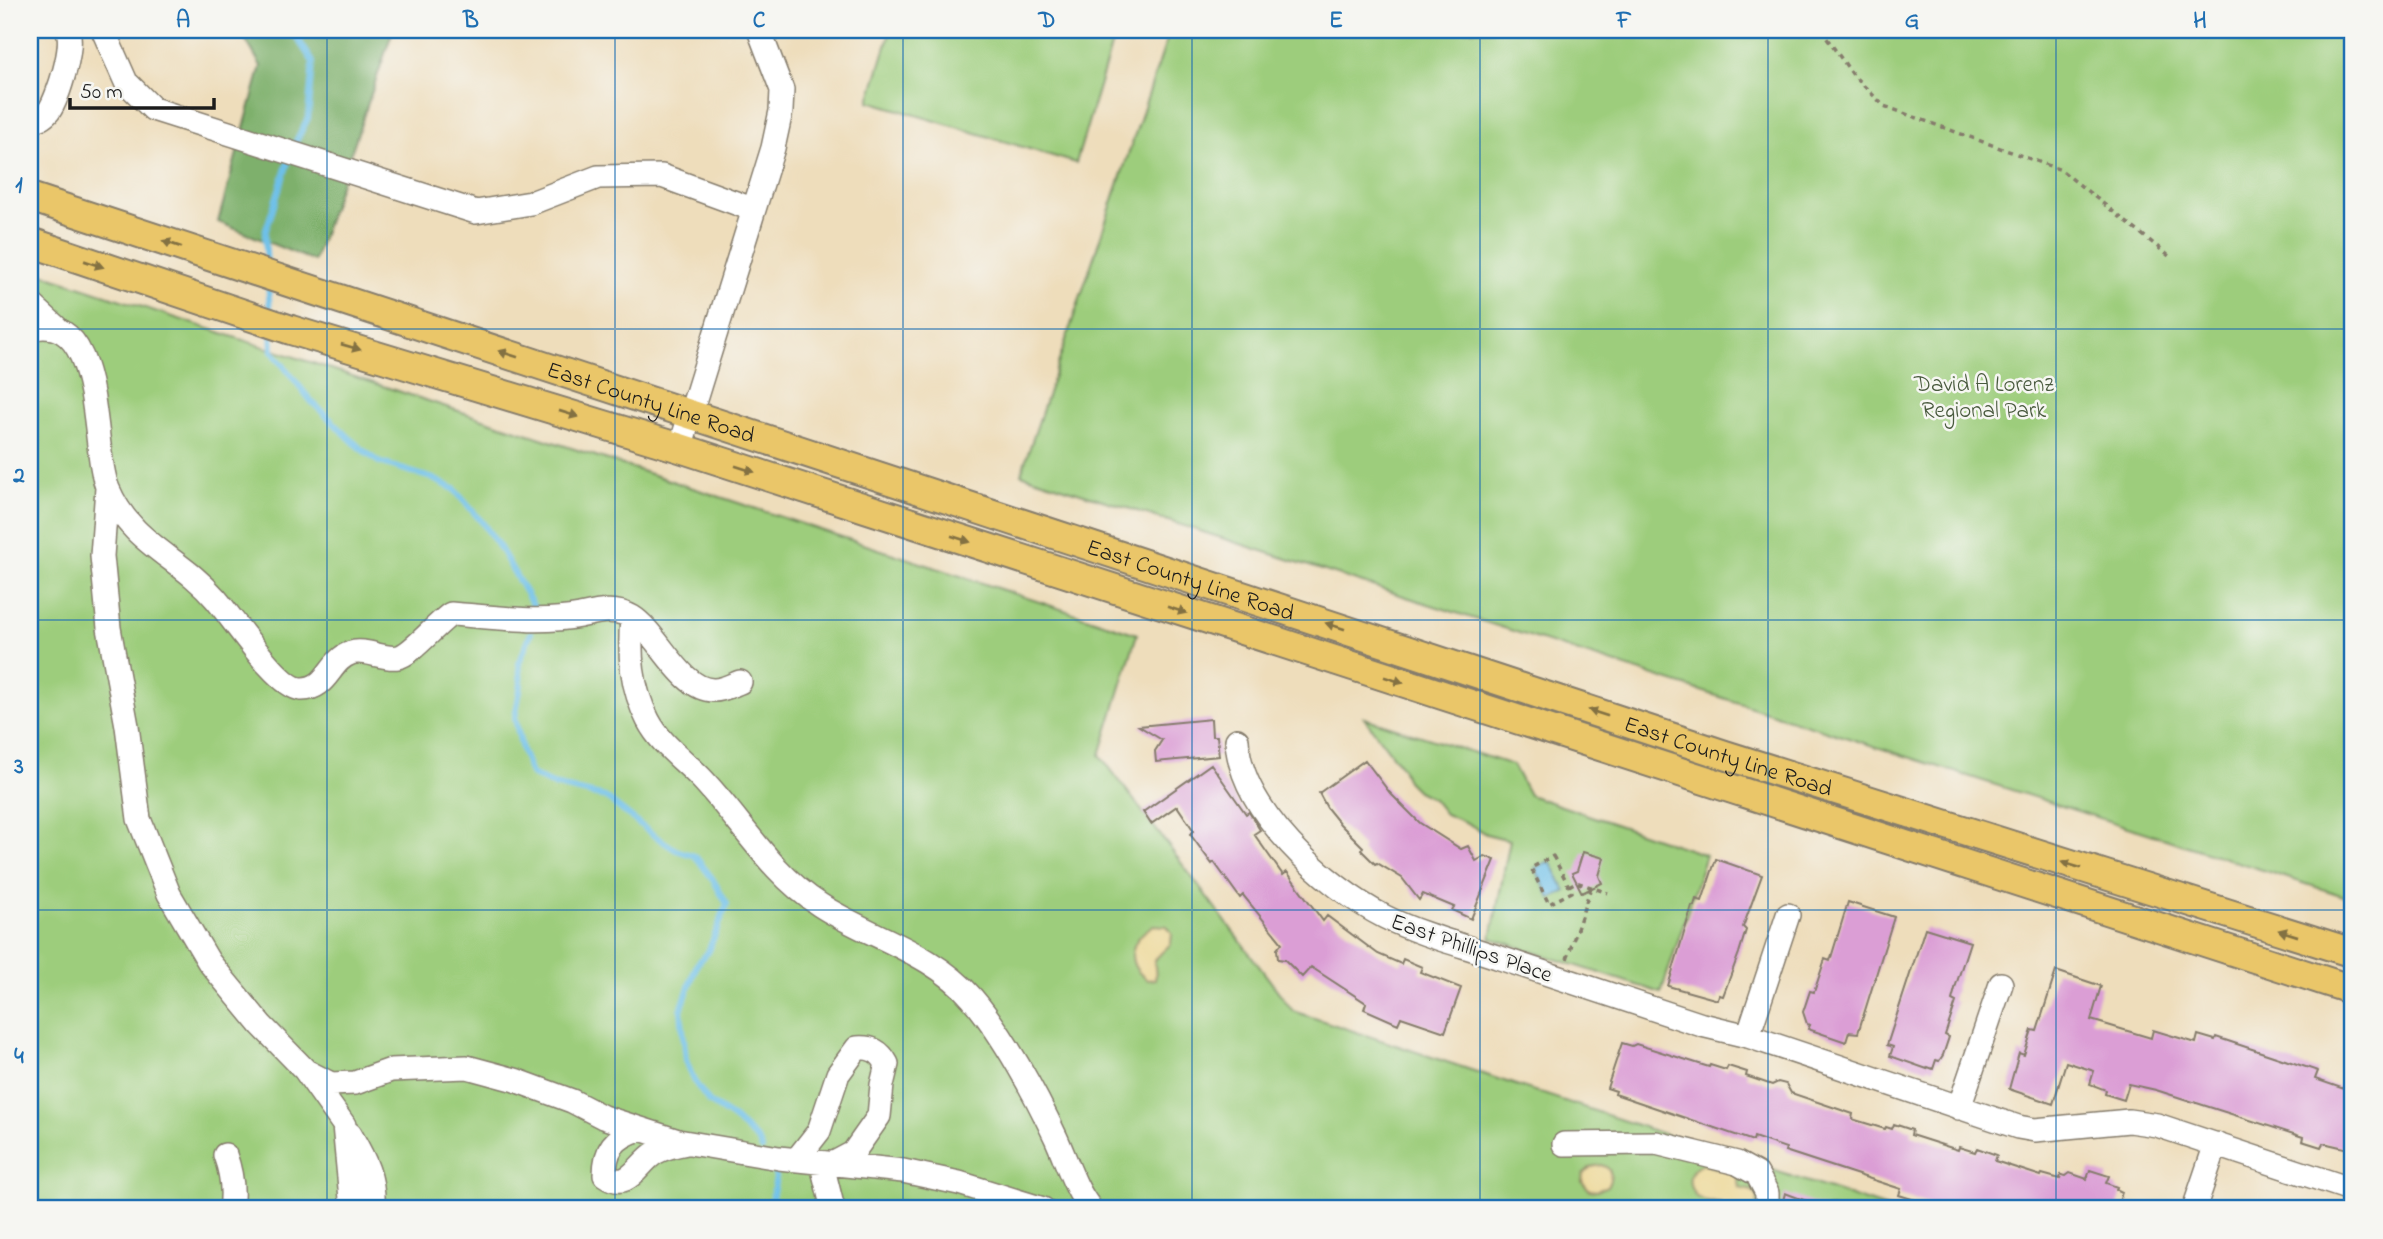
<svg xmlns="http://www.w3.org/2000/svg" width="2383" height="1239" viewBox="0 0 2383 1239" font-family="'Indie Flower',sans-serif">
	<style>
		.green { fill: #9dcd7c; stroke: #5c744c; stroke-width: 2 }
		.forest { fill: #7eb06c; stroke: #4d6644; stroke-width: 2 }
		.sand { fill: #eeda9e; stroke: #857b5d; stroke-width: 2 }
		.water { fill: #6dc0e9; stroke: #446e82; stroke-width: 2 }
		.lines { fill: none; stroke-linecap: round; stroke-linejoin: round }
		.stream { stroke: #6dc0e9; stroke-width: 6 }
		.building { fill: #db9ed5 }
		.minor-casing { stroke: #857c6c; stroke-width: 26 }
		.major-casing { stroke: #857c6c; stroke-width: 32 }
		.path { stroke: #857c6c; stroke-width: 3.5; stroke-dasharray: 5 5; stroke-linecap: butt }
		.minor { stroke: #fff; stroke-width: 23 }
		.major { stroke: #eac669; stroke-width: 28 }
		.oneway { fill: #837142 }
		.grid { fill: none; stroke: #1f6fb2; stroke-width: 2; stroke-opacity: 0.55 }
		.labels { text-anchor: middle; stroke-width: 5; stroke-linejoin: round; paint-order: stroke }
		.park-label { font-size: 23px; fill: #495a3e; stroke: #f6f6f2 }
		.street-label { font-size: 23px; fill: #1c1c1c; stroke: #f6f6f2 }
		.neatline { fill: none; stroke: #1f6fb2; stroke-width: 2.5 }
		.grid-label { font-size: 23px; text-anchor: middle; font-weight: bold; fill: #1f6fb2 }
	</style>
	<rect width="100%" height="100%" fill="#f6f6f2"/>
	<filter id="ink" filterUnits="userSpaceOnUse"><feTurbulence type="fractalNoise" baseFrequency=".0143" numOctaves="2"/><feDisplacementMap in="SourceGraphic" scale="14" xChannelSelector="R" yChannelSelector="G"/><feConvolveMatrix kernelMatrix="1 2 1 2 8 2 1 2 1" color-interpolation-filters="sRGB"/></filter>
	<filter id="wash" filterUnits="userSpaceOnUse"><feTurbulence type="fractalNoise" baseFrequency=".00686" numOctaves="4" result="noise"/><feDisplacementMap in="SourceGraphic" scale="28" xChannelSelector="R" yChannelSelector="G"/><feGaussianBlur stdDeviation="1.57" result="paint"/><feColorMatrix in="noise" values="0 0 0 0 0 0 0 0 0 0 0 0 0 0 0 0 0 1.4 0 .05"/><feComposite in="paint" operator="in"/></filter>
	<g filter="url(#wash)">
		<rect width="100%" height="100%" fill="#edb"/>
		<path class="green" d="M891 30H1116L1076 163 869 101Z
			M1170 30H2353V899L1021 474Z
			M30 270 1137 634 1100 755 1293 1011 1890 1209H30Z
			M1364 718 1513 765 1529 795 1706 855 1661 993 1491 938 1510 840 1486 834 1467 823 1445 814 1433 799 1417 791 1407 781 1402 768Z"/>
		<path class="forest" d="M240 30H393L314 261 218 222 261 66Z"/>
		<path class="sand" d="M1154 925 1167 926 1172 933 1171 943C1167 949 1157 955 1155 961 1154 968 1157 973 1155 979L1148 980C1122 963 1131 938 1154 925Z
			M1702 1164 1737 1174 1739 1188 1753 1191 1758 1197 1757 1209H1721L1720 1203 1708 1202 1696 1197C1687 1185 1686 1170 1702 1164Z
			M1601 1165C1613 1168 1612 1177 1607 1186L1597 1191 1590 1190 1582 1182 1583 1174 1591 1167Z"/>
		<path class="water" d="M1550 861 1566 891 1551 899 1535 868Z"/>
		<g class="lines">
			<path class="stream" d="M267 268 265 233 293 147 308 118 313 62 292 30
				M268 282 270 313
				M271 331 272 351 311 401 360 448 379 462 431 478 454 489 482 522 500 548 535 609
				M531 633 519 663 521 684 515 718 522 750 531 774 553 785 605 797 652 834 676 850 695 856 712 878 727 904 708 952 697 964 681 1010 686 1060 694 1081 709 1102 732 1117 758 1141 762 1149
				M770 1209 776 1177 773 1169"/>
		</g>
		<g id="blocks">
			<path class="building" d="M1211 719 1212 736H1217L1219 756 1156 762 1155 751 1162 740 1139 726Z
				M1365 760 1390 793 1420 823 1461 849 1468 846 1476 861 1485 856 1495 860 1471 919 1452 910 1454 907 1423 894 1419 900 1402 878 1377 863 1375 864 1361 850 1363 847 1340 824 1327 808 1319 793Z
				M1211 764 1246 814 1249 812 1260 830 1254 834 1268 854 1283 875 1287 872 1323 921 1327 916 1378 954 1401 964 1403 959 1422 967 1420 972 1461 988 1445 1032 1401 1017 1398 1024 1364 1009 1366 1003 1311 967 1302 977 1285 960 1278 959 1277 949 1282 943 1243 895 1240 898 1214 862 1212 864 1190 834 1194 831 1177 806 1151 824 1143 812Z
				M1583 852 1604 858 1599 876 1602 883 1582 893 1572 873 1577 871Z
				M1716 859 1762 875 1743 927 1746 930 1739 953 1723 996 1719 995 1718 1000 1668 986 1692 906H1694L1696 899 1702 901Z
				M1848 902 1894 917 1858 1033 1849 1032 1846 1042 1808 1029 1810 1025 1807 1024 1803 1012 1810 991 1814 992 1825 959 1830 961Z
				M1925 928 1970 942 1956 985 1952 1000 1956 1002 1945 1035 1949 1037 1943 1055 1939 1061 1936 1060 1933 1069 1928 1067 1927 1069 1890 1056 1893 1047 1887 1045Z
				M2056 971 2101 986 2091 1020 2151 1038 2153 1030 2196 1043 2198 1035 2215 1040 2216 1037 2318 1071 2315 1079 2353 1092V1150L2323 1143 2321 1147 2302 1141 2303 1137 2156 1090 2129 1084 2124 1100 2105 1094 2106 1090 2090 1084 2094 1071 2066 1062 2053 1104 2009 1089 2019 1053 2024 1055 2032 1030 2037 1031Z
				M1622 1043 1632 1046 1636 1044 1709 1067 1710 1065 1726 1070 1728 1066 1747 1072 1746 1076 1772 1085 1778 1082 1786 1084 1791 1093 1853 1114 1852 1119 1885 1129 1886 1127 1892 1129 1894 1124 1912 1130 1911 1135 1958 1150 1959 1147 1975 1152 1977 1148 1997 1155 1995 1161 2041 1176 2042 1174 2060 1179 2061 1175 2066 1176 2070 1173 2087 1179 2090 1170 2109 1176 2106 1183 2117 1187 2116 1189 2122 1192 2117 1209H1944L1899 1195 1901 1189 1785 1151 1786 1148 1754 1137 1753 1141 1615 1094 1616 1091 1607 1088Z
				M1785 1193 1825 1208 1824 1209H1781Z"/>
		</g>
	</g>
	<g filter="url(#ink)">
		<use href="#blocks" fill-opacity="0" stroke="#857c6c" stroke-width="2"/>
		<g class="lines">
			<g class="minor-casing">
				<path id="minor" d="M103 30 126 82 153 109 476 212 531 203 598 177 662 176 752 209
					M30 121C38 120 43 118 49 111 58 98 76 42 67 30
					M30 303 57 328
					M30 329C106 309 90 449 108 489 131 544 180 557 215 598 232 617 278 688 301 689 328 690 329 660 351 653 365 648 383 660 398 657 411 655 437 623 451 614 494 617 538 624 580 616 597 612 615 607 632 617 658 633 681 691 714 690 723 690 732 685 740 682
					M680 448 773 148 781 111 782 90 759 30
					M107 488 102 556 109 628 127 726 139 819 169 894 209 962 261 1025 305 1070 344 1125 352 1209
					M632 618C629 654 631 687 648 720 661 745 683 759 701 778 742 821 769 872 820 905 869 937 933 952 972 998 1003 1034 1036 1095 1056 1138 1067 1162 1075 1190 1091 1209
					M1237 740C1240 810 1326 887 1385 917 1421 935 1462 945 1500 958 1567 980 1634 1002 1702 1025L1748 1036 2018 1127 2035 1130 2129 1121 2157 1125 2353 1190
					M1748 1036 1788 915
					M306 1071 331 1084 355 1083 391 1070 467 1067 515 1080 572 1101 603 1117 678 1141 779 1158 903 1171 959 1183 1043 1209
					M1959 1108 2001 984
					M637 1130C614 1138 605 1149 605 1175 629 1192 637 1164 655 1153 665 1147 676 1145 687 1143
					M350 1134C365 1160 375 1179 373 1209
					M1564 1144 1656 1143 1737 1163 1757 1174 1767 1193V1209
					M225 1155C232 1174 234 1190 231 1209
					M797 1159 819 1131 838 1074 857 1048C872 1047 880 1051 887 1064L882 1085 879 1116 853 1153 823 1169 833 1209
					M2194 1209 2216 1144"/>
			</g>
			<g class="major-casing">
				<g id="major">
					<path id="s1" d="M30 197 1725 755 2353 953"/>
					<path d="M30 242 291 330 680 448 2353 990"/>
				</g>
			</g>
			<path class="path" d="M1821 30 1853 75 1884 106 2061 170 2169 256
				M1553 856 1572 892 1549 904 1531 868Z
				M1569 886 1576 882 1608 893
				M1567 959 1591 887"/>
			<use href="#minor" class="minor"/>
			<use href="#major" class="major"/>
		</g>
		<defs><path id="oneway-solid" d="M-6-.8H1V-3.2L6.5 0L1 3.2V.8H-6Z" transform="scale(1.75)"/></defs>
		<g class="oneway">
			<use href="#oneway-solid" transform="translate(172 244) rotate(-161)"/>
			<use href="#oneway-solid" transform="translate(94 264) rotate(19)"/>
			<use href="#oneway-solid" transform="translate(351 347) rotate(16)"/>
			<use href="#oneway-solid" transform="translate(508 354) rotate(-162)"/>
			<use href="#oneway-solid" transform="translate(569 414) rotate(17)"/>
			<use href="#oneway-solid" transform="translate(745 469) rotate(18)"/>
			<use href="#oneway-solid" transform="translate(961 539) rotate(18)"/>
			<use href="#oneway-solid" transform="translate(1177 610) rotate(18)"/>
			<use href="#oneway-solid" transform="translate(1335 626) rotate(-162)"/>
			<use href="#oneway-solid" transform="translate(1394 680) rotate(18)"/>
			<use href="#oneway-solid" transform="translate(1598 713) rotate(-162)"/>
			<use href="#oneway-solid" transform="translate(2071 865) rotate(-163)"/>
			<use href="#oneway-solid" transform="translate(2288 933) rotate(-163)"/>
		</g>
	</g>
	<path class="grid" d="M327 30V1209M615 30V1209M903 30V1209M1192 30V1209M1480 30V1209M1768 30V1209M2056 30V1209M30 329H2353M30 620H2353M30 910H2353"/>
	<g class="labels">
		<g class="park-label">
			<text x="1984" y="391">David A Lorenz<tspan x="1984" dy="26">Regional Park</tspan></text>
		</g>
		<g class="street-label">
			<text dy="8" stroke="none"><textPath href="#s1" startOffset="654">East County Line Road</textPath></text>
			<text dy="8" stroke="none"><textPath href="#s1" startOffset="1222">East County Line Road</textPath></text>
			<text dy="8" stroke="none"><textPath href="#s1" startOffset="1788">East County Line Road</textPath></text>
			<text transform="translate(1472 947) rotate(19)" y="8">East Phillips Place</text>
		</g>
	</g>
	<rect width="2383" height="1239" fill="none" stroke="#f6f6f2" stroke-width="77"/>
	<path d="M70 98v10h144v-10" fill="none" stroke="#1c1c1c" stroke-width="3.5"/>
	<text x="80" y="98" font-size="21" fill="#1c1c1c" stroke="#f6f6f2" stroke-width="5" paint-order="stroke">50 m</text>
	<rect x="38" y="38" width="2306" height="1162" class="neatline"/>
	<g class="grid-label">
		<text x="183" y="27">A</text>
		<text x="471" y="27">B</text>
		<text x="759" y="27">C</text>
		<text x="1047" y="27">D</text>
		<text x="1336" y="27">E</text>
		<text x="1624" y="27">F</text>
		<text x="1912" y="27">G</text>
		<text x="2200" y="27">H</text>
		<text x="19" y="192">1</text>
		<text x="19" y="482">2</text>
		<text x="19" y="773">3</text>
		<text x="19" y="1063">4</text>
	</g>
</svg>
